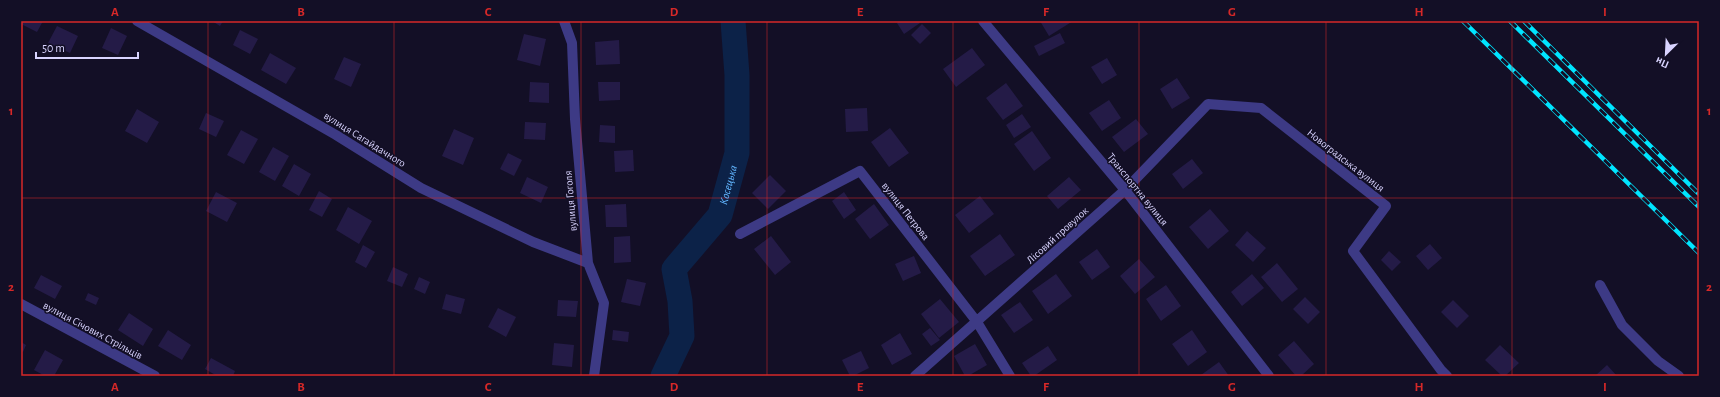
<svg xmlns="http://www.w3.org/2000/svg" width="1720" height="397" viewBox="0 0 1720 397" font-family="'Alegreya Sans',sans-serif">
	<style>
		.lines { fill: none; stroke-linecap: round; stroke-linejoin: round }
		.river { stroke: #0c2248; stroke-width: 25 }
		.building { fill: #241b47 }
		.minor { stroke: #3d3a85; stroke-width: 10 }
		.rail-casing { stroke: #00e5ff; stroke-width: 4.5 }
		.rail { stroke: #130f26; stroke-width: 3; stroke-dasharray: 9; stroke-linecap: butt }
		.grid { fill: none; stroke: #d62828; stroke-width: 1; stroke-opacity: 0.55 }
		.labels { text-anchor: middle; stroke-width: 3; stroke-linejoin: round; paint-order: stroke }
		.street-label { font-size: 11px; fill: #d9d4ff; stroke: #130f26 }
		.water-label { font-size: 12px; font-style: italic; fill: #62b6ff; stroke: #130f26 }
		.neatline { fill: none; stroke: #d62828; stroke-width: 1.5 }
		.grid-label { font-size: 13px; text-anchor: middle; font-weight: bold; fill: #d62828 }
	</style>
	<rect width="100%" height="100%" fill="#130f26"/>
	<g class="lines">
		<path class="river" id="s1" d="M663 376 682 336 680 301 674 269 720 215 737 153V75L733 21"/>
	</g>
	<path class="building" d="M21 21H43L37 32 21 24Z
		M212 21H223L220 26Z
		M900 21H918L920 23 904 34 897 23Z
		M1040 21H1073L1049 36Z
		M922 24 931 33 920 44 911 35Z
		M57 26 78 36 70 53 48 43Z
		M111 28 127 36 118 55 102 48Z
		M240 30 258 39 250 54 233 45Z
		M1060 33 1065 43 1039 56 1034 46Z
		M524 34 546 39 540 66 517 60Z
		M619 40 620 64 596 65 595 42Z
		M972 48 985 65 956 87 943 69Z
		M270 53 296 68 286 84 261 70Z
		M344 57 361 64 351 87 334 79Z
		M1107 58 1117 75 1102 84 1091 67Z
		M1177 78 1190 98 1172 109 1160 89Z
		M530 82 549 83V103L529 102Z
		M598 82H620V100L599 101Z
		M1006 83 1023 106 1003 120 986 98Z
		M1109 100 1121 118 1102 131 1089 113Z
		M867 108 868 131 846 132 845 109Z
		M137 109 159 122 147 143 125 131Z
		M206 113 224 121 216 137 199 129Z
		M1022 114 1031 127 1014 138 1006 125Z
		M1136 119 1148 134 1124 152 1112 137Z
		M525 122 546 123 545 140 524 139Z
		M600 125 615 126V143L599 142Z
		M890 128 909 153 889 167 871 142Z
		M454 129 474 138 463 165 442 156Z
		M241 130 258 139 244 164 227 155Z
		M1032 131 1051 158 1034 171 1014 144Z
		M273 147 289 156 275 181 259 172Z
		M633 150 634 171 615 172 614 151Z
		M508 153 522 160 514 176 500 169Z
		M1192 159 1203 173 1183 189 1172 174Z
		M294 164 311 174 299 196 282 186Z
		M770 175 786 191 768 209 752 193Z
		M527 177 548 187 541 203 520 193Z
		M1069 177 1081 190 1058 209 1047 196Z
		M319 191 332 199 322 217 309 210Z
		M216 192 237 203 227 222 206 211Z
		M844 192 856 210 844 219 832 201Z
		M980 196 994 214 969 233 955 215Z
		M626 204 627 227H606L605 205Z
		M874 204 889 225 870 239 855 219Z
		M348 207 372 221 359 244 336 230Z
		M1210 209 1229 231 1208 249 1189 227Z
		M1247 231 1266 248 1253 262 1235 245Z
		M1000 234 1015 255 985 276 970 256Z
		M630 236 631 262 614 263V237Z
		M771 236 791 262 775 275 754 249Z
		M1430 244 1442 258 1428 270 1416 256Z
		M363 245 375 252 366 268 355 262Z
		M1097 249 1110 267 1092 280 1079 262Z
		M1389 251 1401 262 1392 271 1381 260Z
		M914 256 921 273 903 281 895 264Z
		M1139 259 1155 277 1135 294 1120 276Z
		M1277 263 1298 289 1282 302 1261 277Z
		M393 267 408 274 402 287 387 281Z
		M1056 274 1072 296 1048 314 1032 291Z
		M1252 274 1264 288 1242 306 1231 292Z
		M41 275 62 286 55 299 34 288Z
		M419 277 430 282 425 294 414 289Z
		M627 279 646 283 640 306 621 302Z
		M1166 285 1181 306 1161 321 1146 299Z
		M88 293 99 298 96 305 85 300Z
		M446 294 465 299 461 314 442 309Z
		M1305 297 1320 312 1308 324 1293 309Z
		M940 299 959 322 939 338 921 314Z
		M558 300 578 301 576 317 557 316Z
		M1453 300 1469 316 1457 328 1441 312Z
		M1020 302 1033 320 1014 333 1001 315Z
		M498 308 516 317 506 337 488 327Z
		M129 313 153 329 143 346 118 330Z
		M930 328 940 340 931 346 922 334Z
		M168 330 191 345 182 360 158 346Z
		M613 330 629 332 628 342 612 340Z
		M1192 330 1207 352 1188 366 1172 344Z
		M900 333 912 354 892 365 881 345Z
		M1294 341 1314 364 1301 376H1296L1278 355Z
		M21 342 26 345 23 352 21 351Z
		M554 343 574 345 572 367 552 365Z
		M975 344 987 365 968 376H965L954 356Z
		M1500 345 1519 363 1505 376H1502L1485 360Z
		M1048 346 1057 360 1034 376H1031L1022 363Z
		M45 350 63 360 54 376H45L34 370Z
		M861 351 869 368 853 376H850L842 360Z
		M211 358 235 371 233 376H217L205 369Z
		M1219 362 1229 376H1202L1201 375Z
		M1607 365 1617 376H1595Z"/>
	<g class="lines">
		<path class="minor" d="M137 21 336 135 421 188 533 242 588 263
			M564 21 572 43 575 119 588 263 604 303 594 376
			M983 21 1125 190 1269 376
			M740 234 860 171 977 322 1010 376
			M1600 285 1622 325 1658 361 1679 376
			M21 304 155 376
			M915 376 1125 190 1208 104 1261 108 1386 206 1353 251 1441 370 1447 376"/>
		<g class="rail-casing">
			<path id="rail" d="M1463 21 1699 253
				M1510 21 1699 207
				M1524 21 1699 194"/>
		</g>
		<use href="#rail" class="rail"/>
	</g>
	<path class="grid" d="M208 21V376M394 21V376M581 21V376M767 21V376M953 21V376M1139 21V376M1326 21V376M1512 21V376M21 198H1699"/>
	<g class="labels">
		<g class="street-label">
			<text transform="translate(365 139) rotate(32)" y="4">вулиця Сагайдачного</text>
			<text transform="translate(1346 160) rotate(38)" y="4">Новоградська вулиця</text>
			<text transform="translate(1138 189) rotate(51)" y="4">Транспортна вулиця</text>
			<text transform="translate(570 201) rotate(-95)" y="4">вулиця Гоголя</text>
			<text transform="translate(906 211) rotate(52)" y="4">вулиця Петрова</text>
			<text transform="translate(1057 235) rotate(-42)" y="4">Лісовий провулок</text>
			<text transform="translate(93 330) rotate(28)" y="4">вулиця Січових Стрільців</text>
		</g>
		<g class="water-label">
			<text dy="4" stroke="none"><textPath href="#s1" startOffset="214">Косецька</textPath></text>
		</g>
	</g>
	<rect width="1720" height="397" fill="none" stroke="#130f26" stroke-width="44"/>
	<g transform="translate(1666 54) rotate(204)" stroke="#130f26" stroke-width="3" paint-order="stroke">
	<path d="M0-3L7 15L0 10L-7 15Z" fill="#d9d4ff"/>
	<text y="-6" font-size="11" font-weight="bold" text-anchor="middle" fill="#d9d4ff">Пн</text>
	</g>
	<path d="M36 52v6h102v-6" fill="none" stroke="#d9d4ff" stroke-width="2"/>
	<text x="42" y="52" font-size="12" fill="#d9d4ff" stroke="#130f26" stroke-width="3" paint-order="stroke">50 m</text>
	<rect x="22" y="22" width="1676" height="353" class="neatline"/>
	<g class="grid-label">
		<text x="115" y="16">A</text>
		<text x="301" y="16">B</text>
		<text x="488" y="16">C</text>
		<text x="674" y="16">D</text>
		<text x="860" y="16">E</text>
		<text x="1046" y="16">F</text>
		<text x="1232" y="16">G</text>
		<text x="1419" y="16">H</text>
		<text x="1605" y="16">I</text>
		<text x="11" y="115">1</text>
		<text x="1709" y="115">1</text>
		<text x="11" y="291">2</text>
		<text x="1709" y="291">2</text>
		<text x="115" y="391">A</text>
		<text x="301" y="391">B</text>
		<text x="488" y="391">C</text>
		<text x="674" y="391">D</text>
		<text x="860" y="391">E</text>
		<text x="1046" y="391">F</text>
		<text x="1232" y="391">G</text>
		<text x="1419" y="391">H</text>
		<text x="1605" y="391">I</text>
	</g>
</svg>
